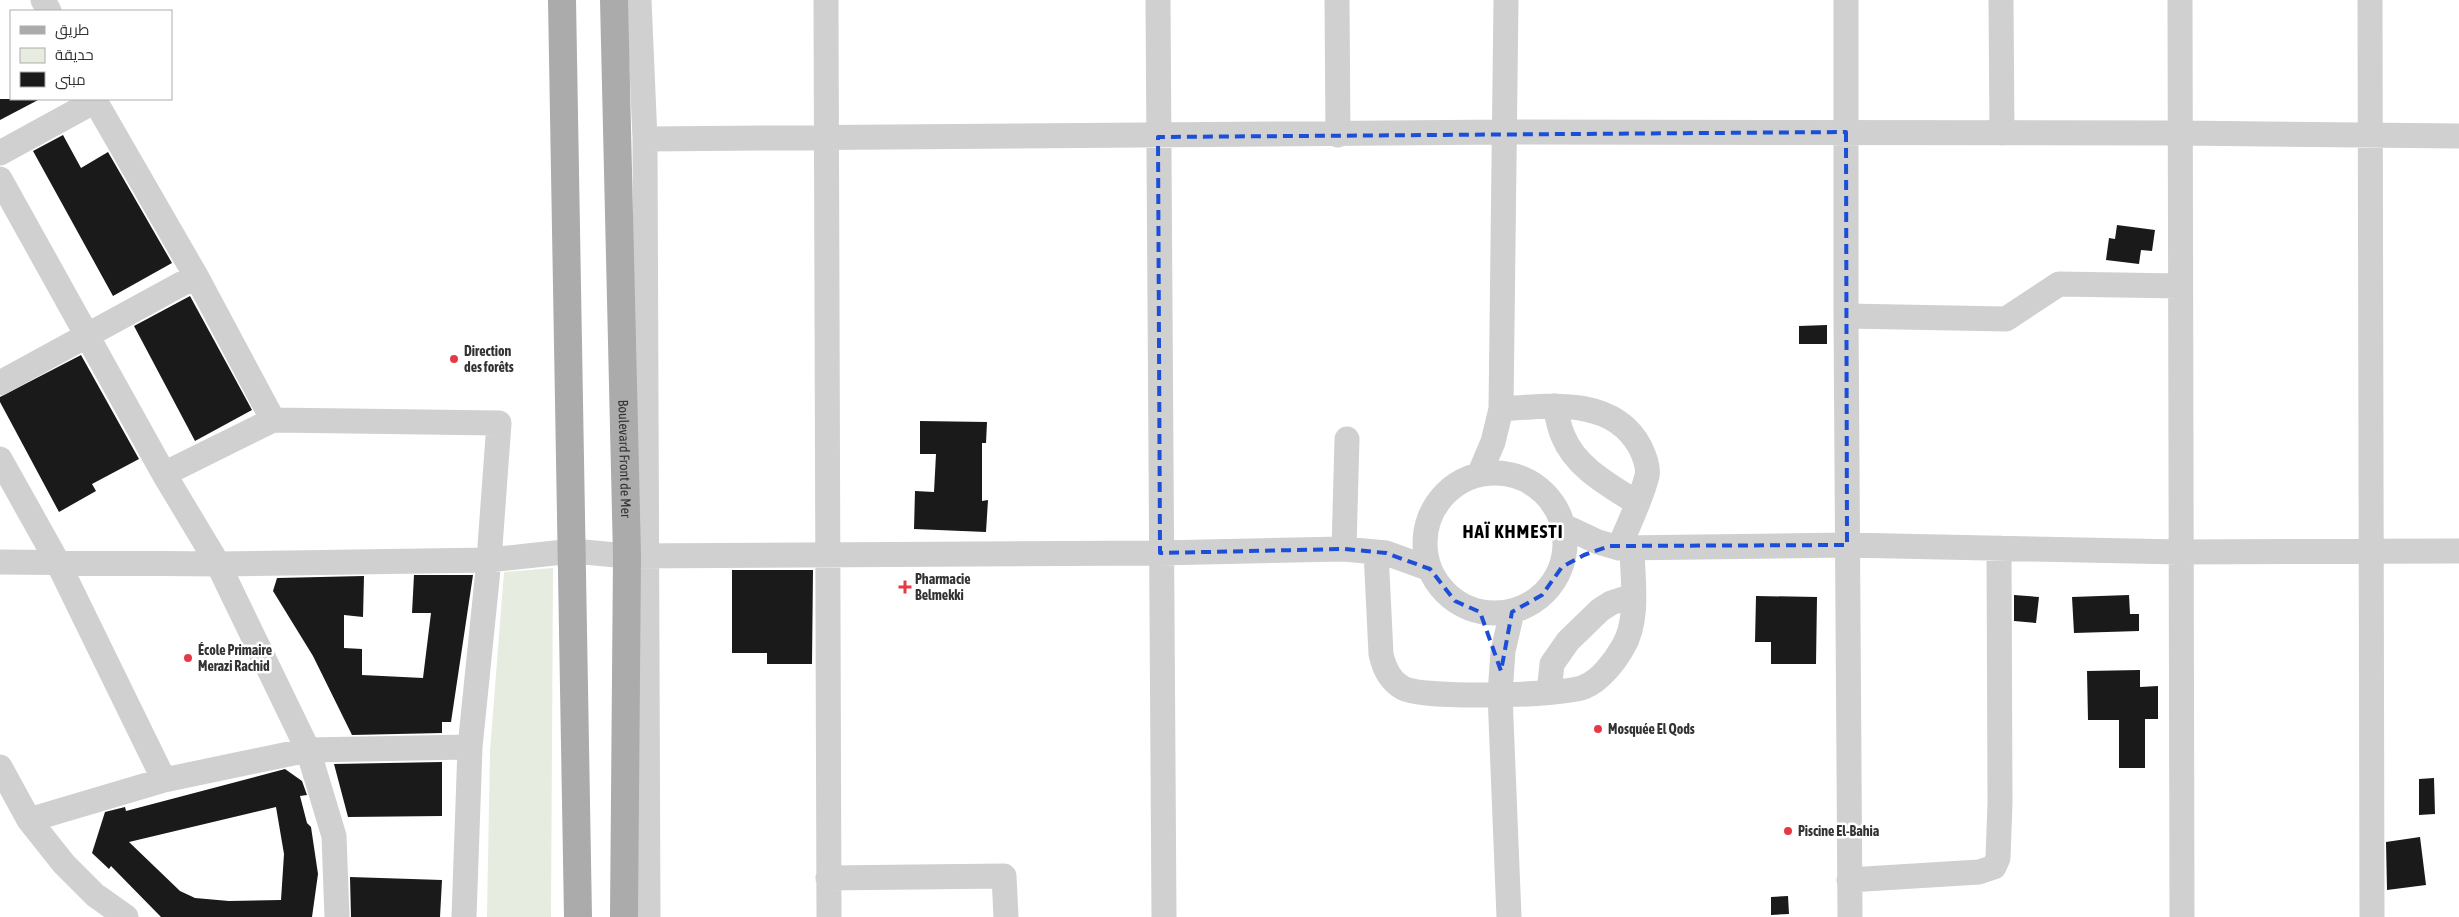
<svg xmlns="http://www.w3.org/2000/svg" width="2459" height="917" viewBox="0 0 2459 917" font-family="'Asap Condensed',Cairo,sans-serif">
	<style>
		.green { fill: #e6ecdf }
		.building { fill: #1a1a1a; fill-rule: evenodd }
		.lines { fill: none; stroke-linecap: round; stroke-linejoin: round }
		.minor { stroke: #d0d0d0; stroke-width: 25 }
		.major { stroke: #ababab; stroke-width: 28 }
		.marked { fill: none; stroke: #1d4ed8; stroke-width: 4; stroke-dasharray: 10 6; stroke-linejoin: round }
		.poi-dot { fill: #e63946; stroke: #fff; stroke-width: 2 }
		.labels { text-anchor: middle; stroke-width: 5; stroke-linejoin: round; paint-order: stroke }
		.poi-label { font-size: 14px; font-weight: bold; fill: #333; stroke: #fff; text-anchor: start }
		.street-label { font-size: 14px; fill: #333; stroke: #fff }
		.district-label { font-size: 19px; font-weight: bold; letter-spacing: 1px; fill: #000; stroke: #fff }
	</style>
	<rect width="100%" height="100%" fill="#fff"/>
	<path class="green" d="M553 568 551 917H487L490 751 504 572Z"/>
	<path class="building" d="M0 99H40L0 120Z
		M63 135 81 168 108 152 172 263 113 296 33 151Z
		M2117 225 2155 230 2152 251 2141 250 2139 264 2106 260 2109 238 2115 239Z
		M190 296 252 410 195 441 134 326Z
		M1827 325V344H1799V326Z
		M81 355 139 459 92 484 96 491 59 512 0 402V397Z
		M920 421 987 422 986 443H982V501L988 500 986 532 914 529 915 491 934 492 936 454H920Z
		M732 570H813L812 664H767V653H732Z
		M414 575H473L451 722H442V733L352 735 313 656 273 591 277 578 364 576 363 617 344 615V648L362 649V675L423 678 431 613H412Z
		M2014 595 2039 597 2036 623 2014 621Z
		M2129 595 2130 614H2139V631L2074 633 2072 597Z
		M1756 596 1817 597 1816 664H1771V642H1755Z
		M2140 670V687L2158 686V719H2145V768H2119V720H2088L2087 671Z
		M442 762V816L348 817 334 764Z
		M285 769 302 781 307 795 300 796 307 823 311 827 318 874 312 917H161L111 866 109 869 92 853 105 812 125 807 126 811ZM276 807 284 854 281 900 229 901 195 898 180 891 129 842Z
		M2434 778 2435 814 2419 815V779Z
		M2420 837 2426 885 2387 890 2386 842Z
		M350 877 442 880 440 917H351Z
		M1788 896 1789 914 1771 915V897Z"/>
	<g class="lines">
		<path class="minor" d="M43 0 49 11
			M639 0 645 139 648 917
			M826 0 829 917
			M1158 0 1164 917
			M1337 0 1338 135
			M1846 0V316L1850 917
			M2001 0 2002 133
			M2180 0 2182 917
			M2370 0 2372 917
			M94 99 196 276 273 420 499 423 489 560 470 747 464 917
			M645 139 1505 132 2180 133 2459 136
			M0 153 95 101
			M0 179 164 474 218 564 308 750 334 836 337 917
			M1846 316 2006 319 2059 284 2180 286
			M0 383 196 276
			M1555 406C1557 416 1559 427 1563 436 1576 468 1609 485 1637 503
			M1501 409C1548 406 1613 396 1640 447 1644 455 1649 466 1647 476 1641 500 1628 525 1619 548
			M0 459 57 561 164 780
			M1425 543a70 70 0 1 1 140 0a70 70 0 1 1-140 0Z
			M164 474 273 420
			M1479 475 1493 442 1501 409 1506 0
			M1564 526 1598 542 1619 548 1847 545 2180 552 2459 551
			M1344 549 1347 439
			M1376 552 1381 654C1384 668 1390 681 1403 688 1423 699 1562 696 1584 687 1600 681 1615 661 1623 647 1640 619 1632 577 1632 546
			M0 562 218 564 489 560 573 551 627 556 1160 553 1344 549 1386 553 1430 569
			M1549 692 1552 664 1568 641 1600 610 1611 603 1632 596
			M0 767 29 820 164 780 308 750 470 747
			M29 820 64 864 95 895 126 917
			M828 878 1004 876 1006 917
			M1849 880 1979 872 1994 867 1998 858 2000 803 1999 548
			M1509 917 1500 694 1503 651 1512 612"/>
		<g class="major">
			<path d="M562 0 578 917"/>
			<path id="s1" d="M614 0 627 556 624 917"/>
		</g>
	</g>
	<path class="marked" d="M1846 132 1847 545 1610 546 1584 555 1562 567 1542 595 1512 612 1501 671 1480 612 1455 601 1430 569 1386 553 1344 549 1160 553 1158 137Z"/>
	<g class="poi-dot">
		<circle cx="454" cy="359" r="5"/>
		<path d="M902.5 579.5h5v5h5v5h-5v5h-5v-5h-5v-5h5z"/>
		<circle cx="188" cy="658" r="5"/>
		<circle cx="1598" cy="729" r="5"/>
		<circle cx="1788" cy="831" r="5"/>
	</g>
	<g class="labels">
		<g class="poi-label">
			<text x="464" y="356">Direction<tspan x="464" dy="16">des forêts</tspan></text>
			<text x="915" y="584">Pharmacie<tspan x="915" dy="16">Belmekki</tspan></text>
			<text x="198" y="655">École Primaire<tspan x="198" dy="16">Merazi Rachid</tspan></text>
			<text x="1608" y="734">Mosquée El Qods</text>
			<text x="1798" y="836">Piscine El-Bahia</text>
		</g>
		<g class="street-label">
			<text dy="5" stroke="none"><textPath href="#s1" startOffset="459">Boulevard Front de Mer</textPath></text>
		</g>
		<g class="district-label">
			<text x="1513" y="538">HAÏ KHMESTI</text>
		</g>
	</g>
	<rect x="10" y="10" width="162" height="90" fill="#ffffff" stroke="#adadad"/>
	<rect x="20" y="26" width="25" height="8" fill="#ababab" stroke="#adadad"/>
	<text x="55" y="35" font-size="15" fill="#333333">طريق</text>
	<rect x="20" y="48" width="25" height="15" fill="#e6ecdf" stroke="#adadad"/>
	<text x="55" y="60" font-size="15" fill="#333333">حديقة</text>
	<rect x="20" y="72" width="25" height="15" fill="#1a1a1a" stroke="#adadad"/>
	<text x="55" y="85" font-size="15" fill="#333333">مبنى</text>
</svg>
